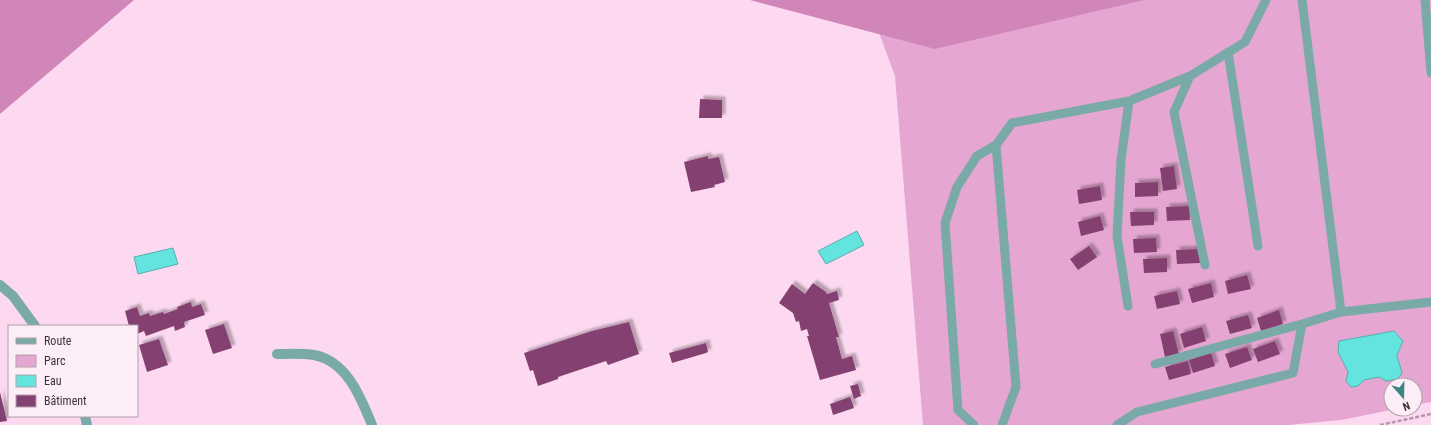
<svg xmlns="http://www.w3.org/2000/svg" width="1431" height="425" viewBox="0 0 1431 425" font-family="'Roboto Condensed',sans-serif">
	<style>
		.green { fill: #e5a7d1 }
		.forest { fill: #d186ba }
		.water { fill: #63e4de; stroke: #58aead }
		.building { fill: #844071; filter: url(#shadow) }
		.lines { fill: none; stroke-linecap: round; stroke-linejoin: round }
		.path { stroke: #b297a9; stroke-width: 2.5; stroke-dasharray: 4 2; stroke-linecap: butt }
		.service { stroke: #7aaaa7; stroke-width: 9 }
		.minor { stroke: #7aaaa7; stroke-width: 10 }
	</style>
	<defs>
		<filter id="shadow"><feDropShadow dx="3.5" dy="-3.5" stdDeviation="1" flood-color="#0004"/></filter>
	</defs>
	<rect width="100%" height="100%" fill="#fcd9f0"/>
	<path class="green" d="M867 0H1431V402L1415 405V385H1391V409H1396L1341 420 1288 425H923L895 76Z"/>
	<path class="forest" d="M0 0H134L0 114Z
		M750 0H1144L935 49Z"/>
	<path class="water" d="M857 231 864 245 826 264 818 251Z
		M173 248 178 264 138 274 134 257Z
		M1394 331 1403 341 1397 355 1402 373 1397 379 1386 381 1379 377 1364 380 1358 386 1351 387 1346 381 1348 372 1338 352 1339 341Z"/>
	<path class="building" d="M700 99 722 100V118H699Z
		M708 156V159L719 157 725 182 714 185 715 187 691 192 684 162Z
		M1174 166 1177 189 1163 191 1160 168Z
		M1158 182V196L1135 197V183Z
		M1100 186 1102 200 1079 204 1077 190Z
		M1189 206 1190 220 1167 221 1166 207Z
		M1130 212H1154V225L1131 226Z
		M1100 216 1104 230 1081 236 1078 222Z
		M1156 238 1157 252 1134 253 1133 239Z
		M1089 246 1097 257 1078 270 1070 259Z
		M1199 249 1200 263 1177 264 1176 250Z
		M1167 258V272L1144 273 1143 259Z
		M1247 275 1251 289 1228 294 1225 281Z
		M813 283 826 292 827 294 837 291 839 300 829 303 839 337H836L842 359 852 356 856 370 820 380 807 336H809L807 329 801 331 799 321 796 322 793 313 779 303 792 284 805 294Z
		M1211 283 1214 297 1192 303 1188 289Z
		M1177 291 1180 304 1157 309 1154 296Z
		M191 302 192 307 201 304 205 315 184 322 185 327 175 331 174 326 146 336 144 331 137 334V326H129L125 311 137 307 140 316 149 313 150 316 163 312 164 314 178 309 177 307Z
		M1279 310 1283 324 1261 331 1257 318Z
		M1248 315 1252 328 1230 334 1226 321Z
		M629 322 639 354 608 365 606 361 558 377V379L538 386 533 370 530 371 524 353 592 331Z
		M224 324 232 348 213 354 205 330Z
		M1202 327 1206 341 1184 348 1180 334Z
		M1173 331 1179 354 1165 357 1160 334Z
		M159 339 168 365 147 372 139 345Z
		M1275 341 1280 354 1258 362 1253 349Z
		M706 343 708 352 706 353 672 363 669 353Z
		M1247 347 1252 360 1230 368 1225 354Z
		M1211 353 1215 366 1193 373 1189 360Z
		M1188 361 1191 374 1169 380 1165 367Z
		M858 384 861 396 854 399 850 386Z
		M0 392 7 421 0 422Z
		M850 397 854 408 833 415 830 404Z"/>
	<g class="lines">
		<path class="path" d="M1380 425 1431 414"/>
		<path class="service" d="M1302 0 1341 312 1431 302
			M1425 0 1431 73
			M1228 52 1258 246
			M1190 76 1174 112 1205 265
			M996 145 1016 387 1002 425
			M1128 306 1117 236 1121 160 1129 101
			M1155 364 1302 324
			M974 425 958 410 945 223 957 187 977 156 996 145 1012 123 1129 101 1190 76 1245 42 1266 0
			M1117 425 1137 412 1293 373 1302 324 1341 312"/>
		<path class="minor" d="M0 285 13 296 35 326
			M277 354C289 354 302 353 314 355 347 361 361 398 372 425
			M85 416 87 425"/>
	</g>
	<rect x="8" y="325" width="130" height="92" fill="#fcedf7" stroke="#b0a2ab"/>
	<rect x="16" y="338" width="20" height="6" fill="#7aaaa7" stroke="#b0a2ab"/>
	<text x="44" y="345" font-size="12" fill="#3f313a">Route</text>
	<rect x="16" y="355" width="20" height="12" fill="#e5a7d1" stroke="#b0a2ab"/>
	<text x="44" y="365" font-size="12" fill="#3f313a">Parc</text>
	<rect x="16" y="375" width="20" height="12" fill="#63e4de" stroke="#b0a2ab"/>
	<text x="44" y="385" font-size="12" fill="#3f313a">Eau</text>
	<rect x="16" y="395" width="20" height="12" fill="#844071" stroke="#b0a2ab"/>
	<text x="44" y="405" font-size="12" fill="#3f313a">Bâtiment</text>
	<g transform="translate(1403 397) rotate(160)"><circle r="19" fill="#fcedf7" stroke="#b0a2ab"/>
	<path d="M0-3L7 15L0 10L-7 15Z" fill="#3e8683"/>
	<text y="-6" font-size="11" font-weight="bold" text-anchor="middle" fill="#3f313a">N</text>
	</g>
</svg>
